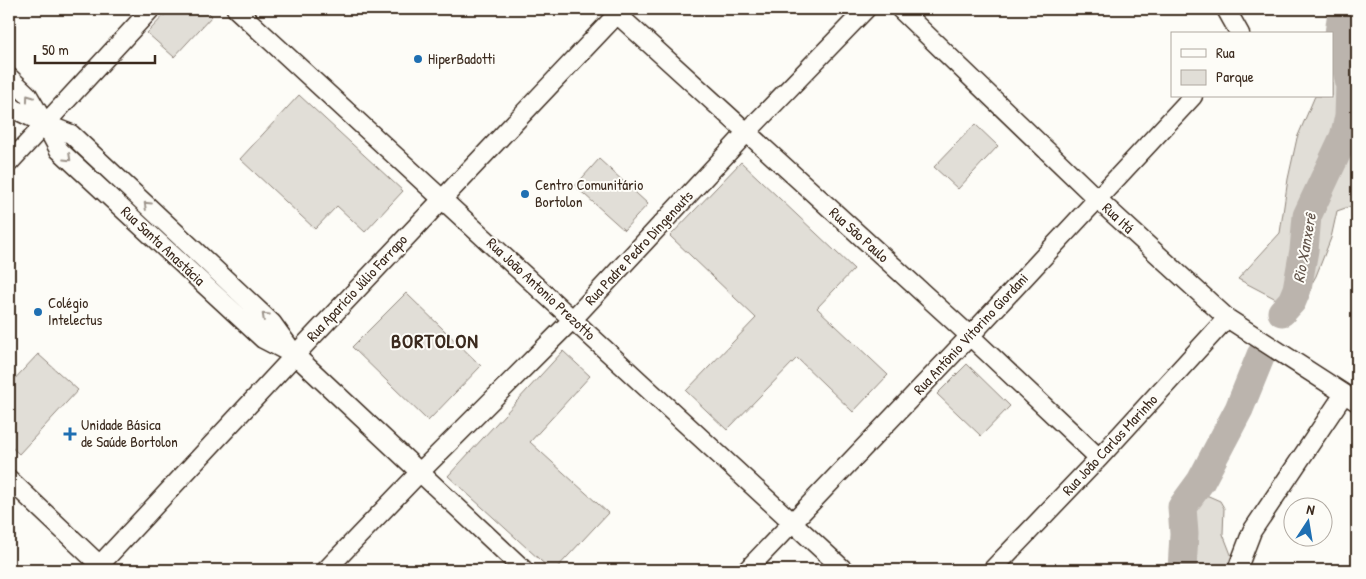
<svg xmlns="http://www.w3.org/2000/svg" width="1366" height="579" viewBox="0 0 1366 579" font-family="'Patrick Hand',sans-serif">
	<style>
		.green { fill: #e1ded7; stroke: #8e847a }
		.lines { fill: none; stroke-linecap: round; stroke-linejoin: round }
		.river { stroke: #bbb4ad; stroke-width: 29 }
		.minor-casing { stroke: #3b2a1e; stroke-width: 21 }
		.minor { stroke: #fdfcf7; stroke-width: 18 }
		.oneway { stroke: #9c938a }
		.poi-dot { fill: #1f6fb2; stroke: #fdfcf7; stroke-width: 2 }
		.labels { text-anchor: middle; stroke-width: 4; stroke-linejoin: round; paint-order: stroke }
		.poi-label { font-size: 15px; fill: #3b2a1e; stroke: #fdfcf7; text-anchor: start }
		.street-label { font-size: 15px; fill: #3b2a1e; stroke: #fdfcf7 }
		.water-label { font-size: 16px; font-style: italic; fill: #615349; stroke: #fdfcf7 }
		.district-label { font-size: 20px; font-weight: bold; letter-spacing: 1px; fill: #3b2a1e; stroke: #fdfcf7 }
	</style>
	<rect width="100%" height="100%" fill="#fdfcf7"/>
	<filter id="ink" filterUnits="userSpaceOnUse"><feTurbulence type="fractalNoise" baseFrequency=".02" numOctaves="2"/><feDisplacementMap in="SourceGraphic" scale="10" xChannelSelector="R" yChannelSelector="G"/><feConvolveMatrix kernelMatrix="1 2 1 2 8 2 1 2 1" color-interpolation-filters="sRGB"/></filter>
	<g filter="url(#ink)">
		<path class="green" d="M170 9H205L212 16 174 57 147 33Z
			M1327 9H1357V204L1337 211 1331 238 1316 276 1297 310 1238 279 1280 233 1288 179 1297 138 1315 96H1332V21Z
			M299 95 403 191 365 232 337 206 315 229 240 159Z
			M975 124 998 146 958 189 934 167Z
			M599 159 648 204 624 230 575 186Z
			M741 162 854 269 817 308 888 375 853 412 797 358 727 430 686 391 756 318 670 236Z
			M406 293 481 366 428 421 352 347Z
			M563 351 590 376 530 442 608 513 555 570H551L448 476Z
			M38 354 78 390 19 454 9 445V385Z
			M967 364 1010 406 981 436 937 394Z
			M1204 494 1220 501 1224 508 1223 534 1232 557 1230 570H1191L1187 525 1191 504Z"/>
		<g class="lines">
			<path class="river" d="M1282 312 1292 301 1297 289 1304 250 1307 216 1344 137 1349 117 1350 84 1339 34 1341 19 1344 9
				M1182 570 1184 534 1182 507 1201 481 1239 409 1261 355"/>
			<g class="minor-casing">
				<path id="minor" d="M236 9 844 570
					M900 9 1096 198 1227 318 1357 402
					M1226 9 1240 34
					M617 14 970 336 1099 458
					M9 77 28 95 45 124 71 134 272 323 295 355 524 570
					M9 104 16 110 45 124 59 150 263 339 292 354
					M9 163 151 9
					M9 479 105 570
					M95 570 295 355 622 9
					M326 570 420 472 573 319 747 132 866 9
					M747 570 970 336 1193 96
					M992 570 1099 458 1227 318
					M1237 570 1252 531 1344 394"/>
			</g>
			<use href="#minor" class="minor"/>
		</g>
		<defs><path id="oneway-chevron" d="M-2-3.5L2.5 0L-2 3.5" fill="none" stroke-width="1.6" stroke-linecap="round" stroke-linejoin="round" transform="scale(1.25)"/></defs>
		<g class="oneway">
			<use href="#oneway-chevron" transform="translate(29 98) rotate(-126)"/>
			<use href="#oneway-chevron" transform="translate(68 158) rotate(43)"/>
			<use href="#oneway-chevron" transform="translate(147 205) rotate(-137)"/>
			<use href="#oneway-chevron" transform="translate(265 316) rotate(-137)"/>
		</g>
	</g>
	<g class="poi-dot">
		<circle cx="418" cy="59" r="5"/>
		<circle cx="525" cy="194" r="5"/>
		<circle cx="38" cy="312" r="5"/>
		<path d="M67.5 426.5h5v5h5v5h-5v5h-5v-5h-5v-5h5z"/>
	</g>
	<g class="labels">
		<g class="poi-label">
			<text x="428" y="64">HiperBadotti</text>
			<text x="535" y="190">Centro Comunitário<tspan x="535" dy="17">Bortolon</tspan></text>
			<text x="48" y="308">Colégio<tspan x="48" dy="17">Intelectus</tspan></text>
			<text x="81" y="430">Unidade Básica<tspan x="81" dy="17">de Saúde Bortolon</tspan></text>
		</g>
		<g class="street-label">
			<text transform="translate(1118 218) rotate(43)" y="5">Rua Itá</text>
			<text transform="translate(859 235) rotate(42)" y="5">Rua São Paulo</text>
			<text transform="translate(163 246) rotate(43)" y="5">Rua Santa Anastácia</text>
			<text transform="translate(639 248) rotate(-47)" y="5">Rua Padre Pedro Dingenouts</text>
			<text transform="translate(357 288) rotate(-47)" y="5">Rua Aparício Júlio Farrapo</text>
			<text transform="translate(541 289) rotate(43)" y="5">Rua João Antonio Prezotto</text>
			<text transform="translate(971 334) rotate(-47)" y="5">Rua Antônio Vitorino Giordani</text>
			<text transform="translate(1110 445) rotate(-47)" y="5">Rua João Carlos Marinho</text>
		</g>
		<g class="water-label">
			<text transform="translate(1304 248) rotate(-80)" y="6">Rio Xanxerê</text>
		</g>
		<g class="district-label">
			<text x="435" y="348">BORTOLON</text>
		</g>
	</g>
	<rect width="1366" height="579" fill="none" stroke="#fdfcf7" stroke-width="30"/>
	<rect x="15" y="15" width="1336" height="549" fill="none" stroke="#3b2a1e" stroke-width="2" filter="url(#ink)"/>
	<rect x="1171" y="32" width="162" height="65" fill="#fdfcf7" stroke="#afa8a0"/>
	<rect x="1181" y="49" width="25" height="8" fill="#fdfcf7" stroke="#afa8a0"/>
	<text x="1216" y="58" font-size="15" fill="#3b2a1e">Rua</text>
	<rect x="1181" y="70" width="25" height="15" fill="#e1ded7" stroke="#afa8a0"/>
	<text x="1216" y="82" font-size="15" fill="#3b2a1e">Parque</text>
	<g transform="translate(1308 522) rotate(12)"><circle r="24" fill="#fdfcf7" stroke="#afa8a0"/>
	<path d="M0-4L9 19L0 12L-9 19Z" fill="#1f6fb2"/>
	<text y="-8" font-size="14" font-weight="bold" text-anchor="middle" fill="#3b2a1e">N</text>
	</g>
	<path d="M35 55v8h120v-8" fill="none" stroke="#3b2a1e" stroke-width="2.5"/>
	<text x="42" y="55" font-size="15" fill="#3b2a1e" stroke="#fdfcf7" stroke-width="4" paint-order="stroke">50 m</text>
</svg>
